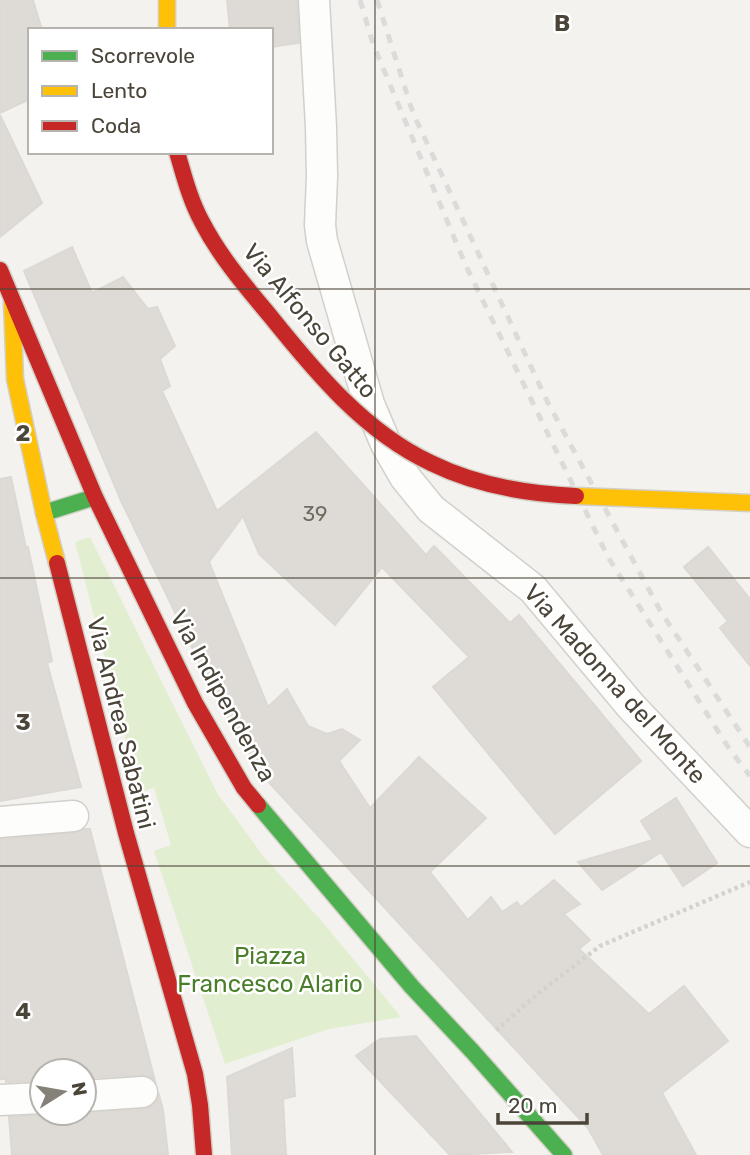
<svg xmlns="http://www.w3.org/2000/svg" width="750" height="1155" viewBox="0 0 750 1155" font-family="Rubik,sans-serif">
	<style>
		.green { fill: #e1eecf }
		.building { fill: #dedbd6; stroke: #dcd9d4; stroke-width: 2 }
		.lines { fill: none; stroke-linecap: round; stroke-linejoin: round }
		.street-casing { stroke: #d2d0cb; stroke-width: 33 }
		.fast-casing { stroke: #d3cfc5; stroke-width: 19 }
		.slow-casing { stroke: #d3cfc5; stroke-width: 19 }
		.jam-casing { stroke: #d3cfc5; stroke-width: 19 }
		.path { stroke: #d3d2cc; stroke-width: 4.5; stroke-dasharray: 3.5 3.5; stroke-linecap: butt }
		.street { stroke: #fdfdfc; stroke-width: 30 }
		.fast { stroke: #4caf50; stroke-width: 16 }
		.slow { stroke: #ffc107; stroke-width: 16 }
		.jam { stroke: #c62828; stroke-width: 16 }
		.rail { stroke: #dbdbda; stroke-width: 5; stroke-dasharray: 9 9; stroke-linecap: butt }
		.slow-bridge-casing { stroke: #d3cfc5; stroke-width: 19; stroke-linecap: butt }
		.jam-bridge-casing { stroke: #d3cfc5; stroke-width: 19; stroke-linecap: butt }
		.slow-bridge { stroke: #ffc107; stroke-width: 16 }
		.jam-bridge { stroke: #c62828; stroke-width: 16 }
		.grid { fill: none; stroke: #4b4439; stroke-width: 2; stroke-opacity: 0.55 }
		.labels { text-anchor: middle; stroke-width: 5; stroke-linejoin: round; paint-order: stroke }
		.number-label { font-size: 21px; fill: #706a61 }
		.street-label { font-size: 24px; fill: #4b4439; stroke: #fff }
		.park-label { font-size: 24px; fill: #4a7f2a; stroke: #fff }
		.grid-label { font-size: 23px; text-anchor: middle; font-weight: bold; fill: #4b4439; stroke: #fff; stroke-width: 5; stroke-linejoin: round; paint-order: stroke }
	</style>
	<rect width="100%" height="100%" fill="#f4f2ee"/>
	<path class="green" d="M90 537 217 793 264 857 326 926 401 1017 329 1029 225 1064 154 851 171 845 154 788 139 792 75 542Z"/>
	<path class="building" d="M0 0H33L42 30H30V99L0 113Z
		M227 0H297L299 43 271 47V30H230Z
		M0 115 42 203 0 237Z
		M72 247 92 293 123 277 148 309 157 307 175 346 160 359 170 386 162 391 217 511 316 432 426 555 434 546 510 623 519 615 641 761 555 834 433 687 469 657 382 567 335 625 259 554 243 516 209 562 268 707 287 689 308 726 327 734 342 729 360 740 339 761 370 808 419 757 486 818 430 872 468 920 491 897 502 912 517 902 521 907 554 880 580 904 564 914 590 940 579 949 649 1014 684 986 728 1041 662 1093 696 1155H603L588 1128 262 775 214 693 122 503 24 271Z
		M11 477 26 548 28 547 52 661 47 663 81 787 0 801V479Z
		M708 547 750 599V666L720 628 728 621 684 567Z
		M676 798 717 863 683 886 661 852 602 890 578 862 653 840 641 821Z
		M84 829H90L155 1081 149 1076 141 1075 84 1078V1071H42V1081L6 1082V1079H0V839L74 833Z
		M416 1036 512 1152 450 1155 356 1056 380 1039Z
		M292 1048 295 1096 283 1099 286 1155H232L227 1077Z
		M159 1095 163 1110 168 1155H12L9 1117 43 1115 51 1113H85L143 1109 152 1106 157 1100Z"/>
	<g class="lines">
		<g class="street-casing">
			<path id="street" d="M314 0 321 127 322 176 320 225 322 241 369 404 386 444 405 477 431 509 533 589 630 705 750 832
				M0 822 73 816
				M84 1096 142 1092
				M0 1100 42 1098"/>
		</g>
		<g class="fast-casing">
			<path id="fast" d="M44 513 95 497
				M258 805 412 987 473 1052 564 1155"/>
		</g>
		<g class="slow-casing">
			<path id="slow" d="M167 0V30
				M12 302 15 379 44 513 57 563"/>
		</g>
		<g class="jam-casing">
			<path id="jam" d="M0 270 95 497 195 703 244 788 258 805
				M57 563 126 833 195 1074 200 1105 204 1155"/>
		</g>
		<path class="path" d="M496 1030 539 993 600 946 750 882"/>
		<use href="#street" class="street"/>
		<use href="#fast" class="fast"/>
		<use href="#slow" class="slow"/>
		<use href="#jam" class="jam"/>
		<path class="rail" d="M360 0 373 44 466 266 608 557 728 747 750 776
			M377 0 413 113 547 401 661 612 750 747"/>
		<g class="slow-bridge-casing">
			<path id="slow-bridge" d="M576 496 750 503"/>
		</g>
		<g class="jam-bridge-casing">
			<path id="jam-bridge" d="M177 152C184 176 190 200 202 222 220 257 246 287 271 317 316 373 365 432 431 463 476 485 527 494 576 496"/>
		</g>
		<use href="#slow-bridge" class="slow-bridge"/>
		<use href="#jam-bridge" class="jam-bridge"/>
	</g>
	<path class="grid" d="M375 0V1155M0 289H750M0 578H750M0 866H750"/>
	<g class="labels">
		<g class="number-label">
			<text x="315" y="521">39</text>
		</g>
		<g class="street-label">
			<text transform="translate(310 321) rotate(50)" y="8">Via Alfonso Gatto</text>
			<text transform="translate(615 684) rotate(48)" y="8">Via Madonna del Monte</text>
			<text transform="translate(223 696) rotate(61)" y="8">Via Indipendenza</text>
			<text transform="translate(121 723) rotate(76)" y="8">Via Andrea Sabatini</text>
		</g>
		<g class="park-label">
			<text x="270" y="964">Piazza<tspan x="270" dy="28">Francesco Alario</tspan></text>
		</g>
	</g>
	<g class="grid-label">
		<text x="562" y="31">B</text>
		<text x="23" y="441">2</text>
		<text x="23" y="730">3</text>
		<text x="23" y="1019">4</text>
	</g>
	<rect x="28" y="28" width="245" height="126" fill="#ffffff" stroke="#b7b4b0" stroke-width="2"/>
	<rect x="42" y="51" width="35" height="10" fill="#4caf50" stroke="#b7b4b0" stroke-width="2"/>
	<text x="91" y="63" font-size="21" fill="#4b4439">Scorrevole</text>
	<rect x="42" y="86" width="35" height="10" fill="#ffc107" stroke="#b7b4b0" stroke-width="2"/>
	<text x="91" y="98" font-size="21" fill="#4b4439">Lento</text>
	<rect x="42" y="121" width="35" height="10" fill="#c62828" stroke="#b7b4b0" stroke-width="2"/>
	<text x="91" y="133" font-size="21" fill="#4b4439">Coda</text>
	<g transform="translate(63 1092) rotate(79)"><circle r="33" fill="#ffffff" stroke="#b7b4b0" stroke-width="2"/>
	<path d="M0-5L12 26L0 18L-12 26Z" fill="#868178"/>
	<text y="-10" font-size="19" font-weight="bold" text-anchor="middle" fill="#4b4439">N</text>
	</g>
	<path d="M498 1113v10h89v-10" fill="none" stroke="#4b4439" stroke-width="3.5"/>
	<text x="508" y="1113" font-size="21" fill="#4b4439" stroke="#ffffff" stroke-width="5" paint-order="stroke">20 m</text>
</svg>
